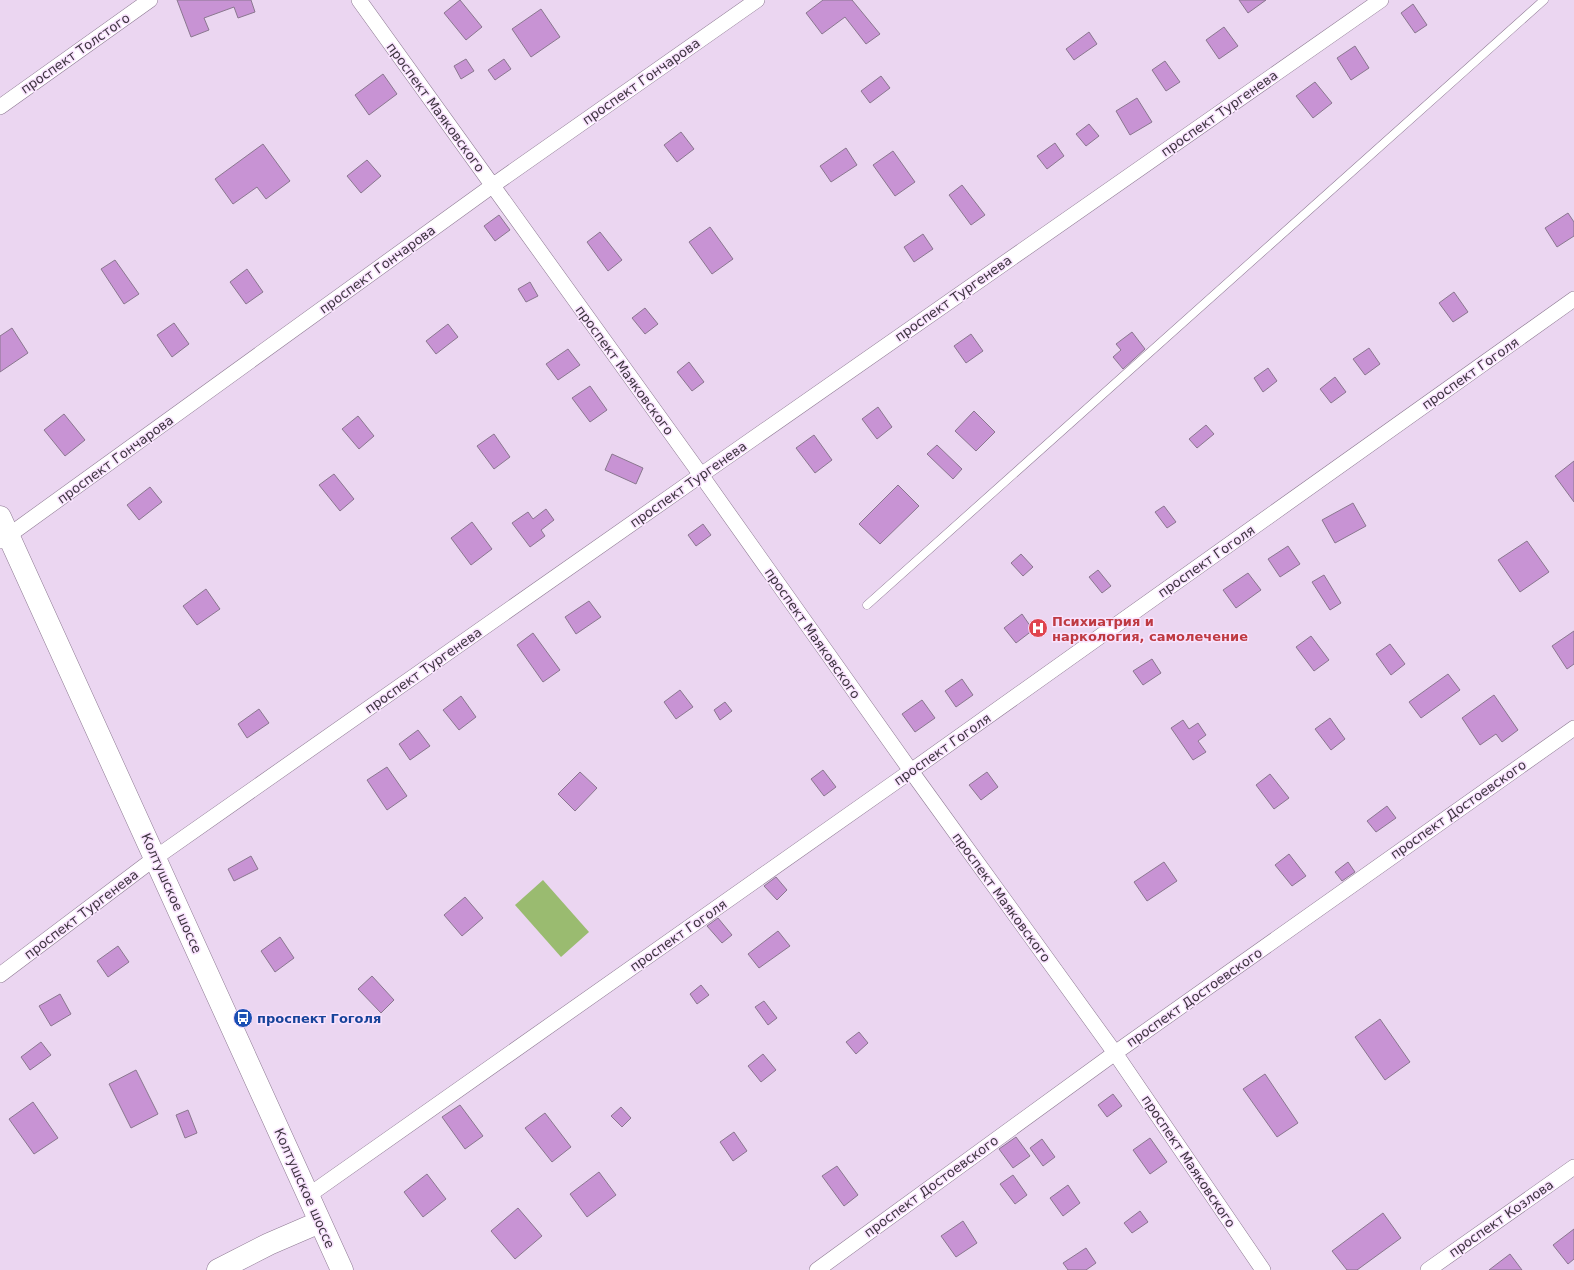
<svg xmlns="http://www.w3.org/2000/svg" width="1574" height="1270" viewBox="0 0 1574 1270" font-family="'DejaVu Sans',sans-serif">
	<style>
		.green { fill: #9abb70 }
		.building { fill: #c893d4; stroke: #8a778f }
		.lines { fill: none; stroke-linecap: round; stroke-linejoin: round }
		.lane-casing { stroke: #8d7992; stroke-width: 9 }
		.street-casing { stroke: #8d7992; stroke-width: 16 }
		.secondary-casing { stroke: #8d7992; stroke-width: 23 }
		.lane { stroke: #fff; stroke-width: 8 }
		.street { stroke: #fff; stroke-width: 15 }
		.secondary { stroke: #fff; stroke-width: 22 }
		.labels { text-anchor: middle; stroke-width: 3; stroke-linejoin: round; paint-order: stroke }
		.street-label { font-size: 13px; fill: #3d343f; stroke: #f9e3fe }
		.health-label { font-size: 13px; font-weight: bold; fill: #be3a42; stroke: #f9e3fe; text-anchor: start }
		.transit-label { font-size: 13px; font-weight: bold; fill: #164399; stroke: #f9e3fe; text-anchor: start }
	</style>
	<rect width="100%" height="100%" fill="#ebd6f1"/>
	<path class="green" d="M543 880 589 932 561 957 515 905Z"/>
	<path class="building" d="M177 0H251L255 12 238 18 234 7 204 18 209 30 191 37Z
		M460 0 482 27 466 40 444 13Z
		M823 0H852L880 34 866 44 845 17 822 34 806 13Z
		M1239 0H1266L1248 13Z
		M1413 4 1427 25 1415 33 1401 13Z
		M541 9 560 37 531 57 512 29Z
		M1224 27 1238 46 1219 59 1206 40Z
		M1089 32 1097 44 1074 60 1066 49Z
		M1355 46 1369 68 1351 80 1337 58Z
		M466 59 474 71 461 79 454 66Z
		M504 59 511 69 495 80 488 70Z
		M1165 61 1180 82 1166 91 1152 70Z
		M383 74 397 94 369 115 355 95Z
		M881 76 890 88 870 103 861 91Z
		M1315 82 1332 103 1313 118 1296 96Z
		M1137 98 1152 122 1130 135 1116 111Z
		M1089 124 1099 136 1086 146 1076 134Z
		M681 132 694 149 677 162 664 145Z
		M1055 143 1064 156 1047 169 1037 156Z
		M263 144 290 181 266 199 257 187 233 204 215 179Z
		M846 148 857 165 831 182 820 166Z
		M893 151 915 182 895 196 873 165Z
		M367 160 381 176 361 193 347 176Z
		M962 185 985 215 971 225 949 195Z
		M1568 213 1574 222V236L1557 247 1545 228Z
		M499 215 510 230 495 241 484 226Z
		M710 227 733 259 712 274 689 242Z
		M600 232 622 260 608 271 587 242Z
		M923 234 933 249 914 262 904 247Z
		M115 260 139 294 124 304 101 269Z
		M247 269 263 292 246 304 230 282Z
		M530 282 538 296 526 302 518 289Z
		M1454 292 1468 312 1453 322 1439 303Z
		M645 308 658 324 645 334 632 318Z
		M174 323 189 344 172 357 157 335Z
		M448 324 458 337 436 354 426 341Z
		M12 328 28 353 0 372V336Z
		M1132 332 1145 349 1123 369 1113 357 1121 350 1116 344Z
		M971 334 983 351 966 363 954 346Z
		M1369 348 1380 364 1365 375 1353 359Z
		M568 349 580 365 558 380 546 364Z
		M689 362 704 382 692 391 677 372Z
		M1268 368 1277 381 1263 392 1254 378Z
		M1335 377 1346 392 1331 403 1320 389Z
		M590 386 607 410 590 422 572 398Z
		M878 407 892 427 877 439 862 419Z
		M974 411 995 432 976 451 955 431Z
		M64 414 85 440 65 456 44 430Z
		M358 416 374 436 359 449 342 429Z
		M1206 425 1214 434 1197 448 1189 439Z
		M494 434 510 457 494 469 477 446Z
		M814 435 832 460 815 473 796 448Z
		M937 445 962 469 953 479 927 454Z
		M612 454 643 468 636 484 605 470Z
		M1574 461V502L1555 476Z
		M334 474 354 499 340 511 319 485Z
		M898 485 919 506 880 544 859 524Z
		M150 487 162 502 139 520 127 505Z
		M1353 503 1366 526 1335 543 1322 520Z
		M1164 506 1176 522 1167 528 1155 512Z
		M546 509 554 520 541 530 545 536 530 547 512 523 528 512 533 519Z
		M472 522 492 549 471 565 451 538Z
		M703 524 711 535 696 546 688 535Z
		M1527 541 1549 572 1520 592 1498 560Z
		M1288 546 1300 564 1280 577 1268 559Z
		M1021 554 1033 567 1023 576 1011 563Z
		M1098 570 1111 586 1102 593 1089 577Z
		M1248 573 1261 590 1236 608 1223 590Z
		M1324 575 1341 603 1330 610 1312 582Z
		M206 589 220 609 197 625 183 606Z
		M589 601 601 617 576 634 565 617Z
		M1022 614 1033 630 1016 643 1004 628Z
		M1574 631V664L1567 669 1552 646Z
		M533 633 560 670 543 682 517 645Z
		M1311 636 1329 660 1314 671 1296 647Z
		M1390 644 1405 664 1391 675 1376 654Z
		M1152 659 1161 673 1143 685 1133 671Z
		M1448 674 1460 690 1421 718 1409 702Z
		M962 679 973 695 956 707 945 691Z
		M680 690 693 707 676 719 664 702Z
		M1494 695 1518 730 1502 742 1496 734 1480 745 1462 718Z
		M461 696 476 717 459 730 443 710Z
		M922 700 935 718 915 732 902 714Z
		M725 702 732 711 720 720 714 710Z
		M259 709 269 723 247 738 238 724Z
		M1330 718 1345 739 1331 750 1315 729Z
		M1183 720 1189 729 1198 723 1206 735 1198 741 1206 752 1193 760 1171 728Z
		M418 730 430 746 410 760 399 744Z
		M387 767 407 796 387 810 367 780Z
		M823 770 836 787 824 796 811 779Z
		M580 772 597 788 575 811 558 794Z
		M987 772 998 787 981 800 969 785Z
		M1270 774 1289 798 1274 809 1256 785Z
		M1387 806 1396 818 1376 832 1367 821Z
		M1289 854 1306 876 1292 886 1275 865Z
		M251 856 258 869 234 881 228 869Z
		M1164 862 1177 881 1147 901 1134 882Z
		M1348 862 1355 872 1342 881 1335 872Z
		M776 877 787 890 777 900 764 886Z
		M465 897 483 918 462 936 444 915Z
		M718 918 732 935 722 943 707 926Z
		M778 931 790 946 759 968 748 954Z
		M280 937 294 958 275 972 261 951Z
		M118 946 129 962 108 977 97 961Z
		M372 976 394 1000 381 1013 358 989Z
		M701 985 709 995 697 1004 690 994Z
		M60 994 71 1014 51 1026 39 1006Z
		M764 1001 777 1018 768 1025 755 1007Z
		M1380 1019 1410 1062 1385 1080 1355 1037Z
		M859 1032 868 1043 856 1054 846 1042Z
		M41 1042 51 1055 30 1070 21 1057Z
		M763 1054 776 1070 761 1082 748 1066Z
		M136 1070 158 1114 131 1128 109 1084Z
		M1265 1074 1298 1123 1277 1137 1243 1089Z
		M1113 1094 1122 1106 1107 1117 1098 1105Z
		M33 1102 58 1138 34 1154 9 1119Z
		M460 1105 483 1136 465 1149 442 1117Z
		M621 1107 631 1118 622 1127 611 1116Z
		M188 1110 197 1133 185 1138 176 1115Z
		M545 1113 571 1147 552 1162 525 1128Z
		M734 1132 747 1151 733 1161 720 1142Z
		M1016 1137 1030 1156 1013 1168 999 1149Z
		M1150 1138 1167 1162 1150 1174 1133 1150Z
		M1042 1139 1055 1157 1043 1166 1030 1148Z
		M837 1166 858 1195 844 1206 822 1176Z
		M599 1172 616 1195 587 1217 570 1194Z
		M427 1174 446 1199 423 1217 404 1192Z
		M1013 1175 1027 1195 1015 1204 1000 1184Z
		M1068 1185 1080 1203 1063 1216 1050 1198Z
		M518 1208 542 1236 515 1259 491 1231Z
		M1140 1211 1148 1222 1132 1233 1124 1223Z
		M1383 1213 1401 1238 1357 1270H1347L1332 1251Z
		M963 1221 977 1243 956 1257 941 1236Z
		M1574 1229V1259L1568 1264 1553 1245Z
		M1086 1248 1096 1263 1086 1270H1068L1063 1263Z
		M1510 1254 1522 1270H1489Z"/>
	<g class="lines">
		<g class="lane-casing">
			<path id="lane" d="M867 605 1544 0"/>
		</g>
		<g class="street-casing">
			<path id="street" d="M359 0 701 475 911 771 1115 1053 1263 1270
				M0 107 150 0
				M1 541 492 186 757 0
				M0 975 155 858 701 475 1381 0
				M309 1195 911 771 1574 299
				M817 1270 1115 1053 1574 728
				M1428 1270 1574 1167"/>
		</g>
		<g class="secondary-casing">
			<path id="secondary" d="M0 517 342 1270
				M218 1270 269 1244 320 1222"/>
		</g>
		<use href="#lane" class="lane"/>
		<use href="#street" class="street"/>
		<use href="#secondary" class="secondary"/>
	</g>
	<defs>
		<g id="hospital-disc" transform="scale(1)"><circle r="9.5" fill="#e0444e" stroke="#f9e3fe"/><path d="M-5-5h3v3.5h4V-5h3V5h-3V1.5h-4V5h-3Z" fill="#fff"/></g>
		<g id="bus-disc" transform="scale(1)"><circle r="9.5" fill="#1a4fb4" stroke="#f9e3fe"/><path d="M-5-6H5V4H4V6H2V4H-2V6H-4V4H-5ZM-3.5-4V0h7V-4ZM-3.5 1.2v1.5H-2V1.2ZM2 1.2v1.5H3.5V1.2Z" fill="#fff"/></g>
	</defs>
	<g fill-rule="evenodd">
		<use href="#hospital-disc" x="1038" y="628"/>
		<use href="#bus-disc" x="243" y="1018"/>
	</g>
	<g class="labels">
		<g class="street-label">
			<text transform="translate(75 53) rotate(-35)" y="5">проспект Толстого</text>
			<text transform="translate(641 81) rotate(-35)" y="5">проспект Гончарова</text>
			<text transform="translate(436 107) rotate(54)" y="5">проспект Маяковского</text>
			<text transform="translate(1219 113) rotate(-35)" y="5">проспект Тургенева</text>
			<text transform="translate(377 269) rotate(-36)" y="5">проспект Гончарова</text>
			<text transform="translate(953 298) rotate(-35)" y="5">проспект Тургенева</text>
			<text transform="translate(625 370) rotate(54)" y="5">проспект Маяковского</text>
			<text transform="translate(1470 373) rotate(-35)" y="5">проспект Гоголя</text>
			<text transform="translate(115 459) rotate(-36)" y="5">проспект Гончарова</text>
			<text transform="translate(688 484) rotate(-35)" y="5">проспект Тургенева</text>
			<text transform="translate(1206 561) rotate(-35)" y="5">проспект Гоголя</text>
			<text transform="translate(813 633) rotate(55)" y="5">проспект Маяковского</text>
			<text transform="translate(423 670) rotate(-35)" y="5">проспект Тургенева</text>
			<text transform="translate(942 749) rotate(-35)" y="5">проспект Гоголя</text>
			<text transform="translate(1458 809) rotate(-35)" y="5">проспект Достоевского</text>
			<text transform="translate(172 893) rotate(66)" y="5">Колтушское шоссе</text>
			<text transform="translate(1002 897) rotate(54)" y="5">проспект Маяковского</text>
			<text transform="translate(81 914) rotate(-37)" y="5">проспект Тургенева</text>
			<text transform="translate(678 935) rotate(-35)" y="5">проспект Гоголя</text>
			<text transform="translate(1194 997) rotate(-35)" y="5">проспект Достоевского</text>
			<text transform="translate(1189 1161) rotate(56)" y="5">проспект Маяковского</text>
			<text transform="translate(931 1186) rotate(-36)" y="5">проспект Достоевского</text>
			<text transform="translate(305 1188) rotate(66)" y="5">Колтушское шоссе</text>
			<text transform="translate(1501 1218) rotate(-35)" y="5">проспект Козлова</text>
		</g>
		<g class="health-label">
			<text x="1052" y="626">Психиатрия и<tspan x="1052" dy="15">наркология, самолечение</tspan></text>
		</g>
		<g class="transit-label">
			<text x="257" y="1023">проспект Гоголя</text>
		</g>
	</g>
</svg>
